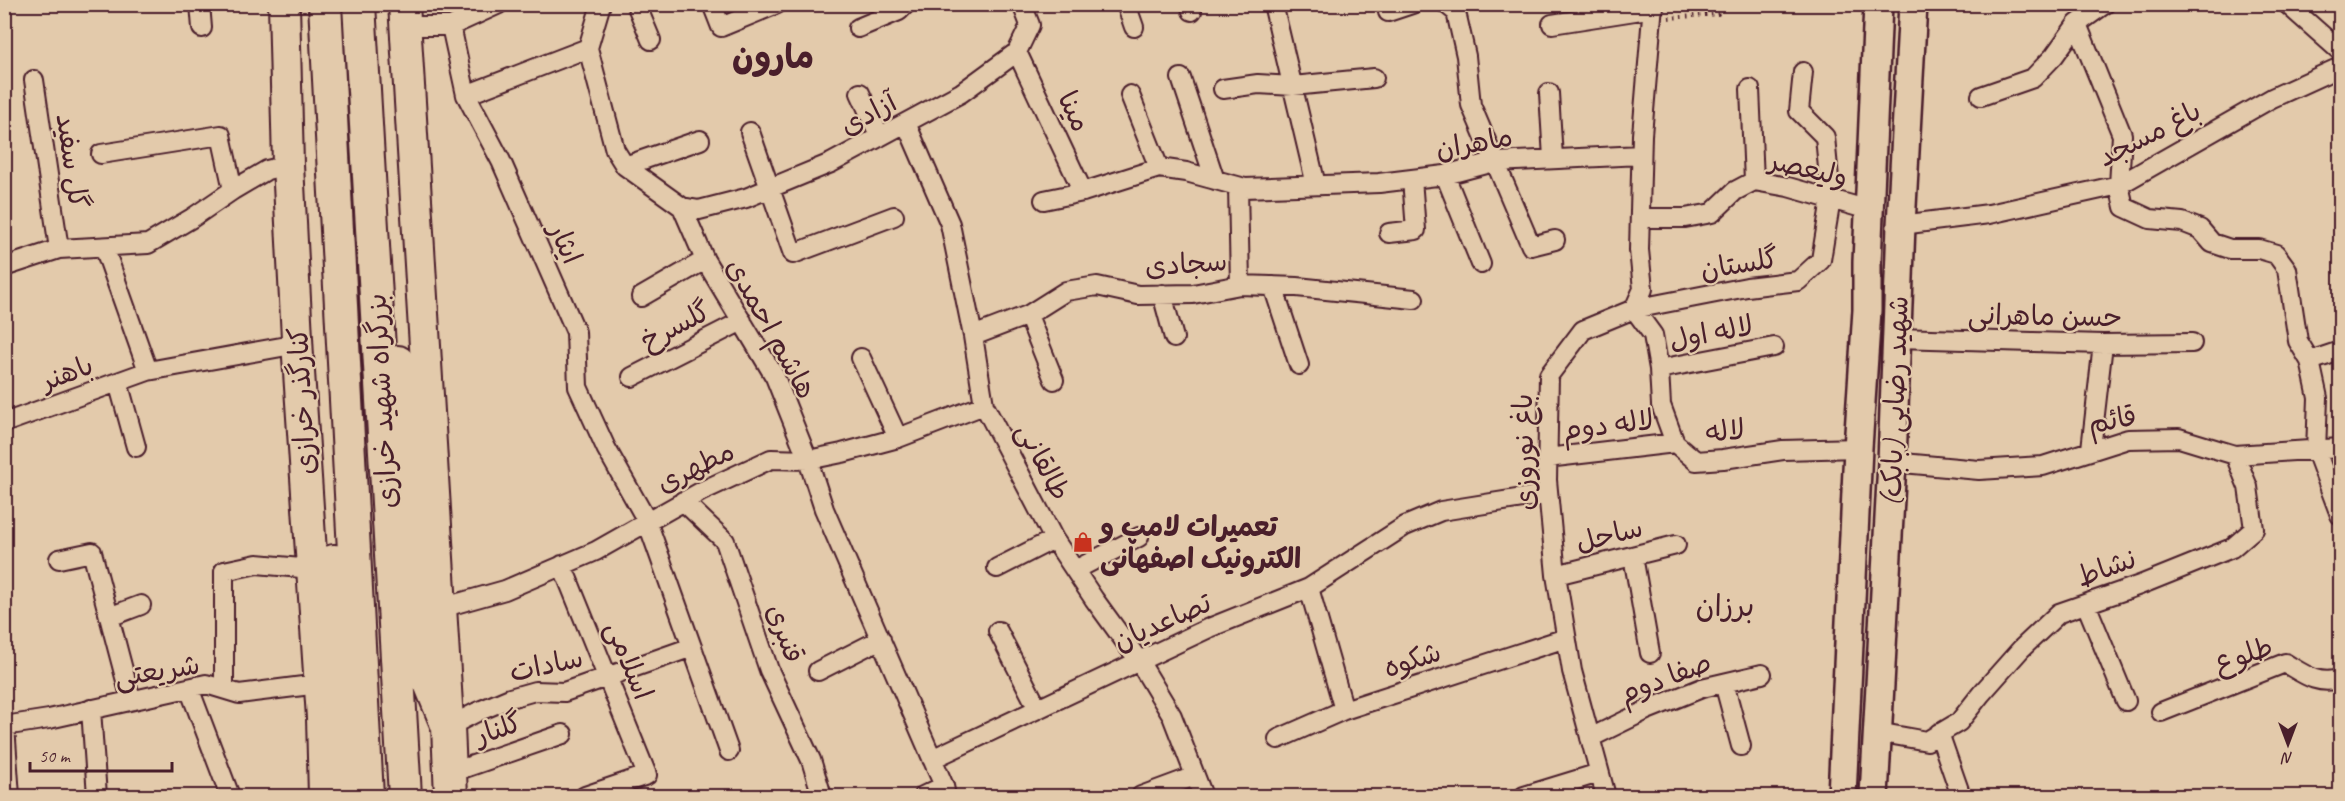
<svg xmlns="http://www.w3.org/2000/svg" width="2345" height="801" viewBox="0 0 2345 801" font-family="Caveat,'Playpen Sans Arabic',sans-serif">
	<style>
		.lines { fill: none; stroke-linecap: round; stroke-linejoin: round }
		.minor-casing { stroke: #4a1f2b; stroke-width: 22 }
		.secondary-casing { stroke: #4a1f2b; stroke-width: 32 }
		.primary-casing { stroke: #4a1f2b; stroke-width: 34 }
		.trunk-casing { stroke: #4a1f2b; stroke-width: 36 }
		.path { stroke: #4a1f2b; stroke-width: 4; stroke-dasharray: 1.5 4.5; stroke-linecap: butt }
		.minor { stroke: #e3caab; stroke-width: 18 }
		.secondary { stroke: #e3caab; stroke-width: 27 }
		.primary { stroke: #e3caab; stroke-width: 30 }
		.trunk { stroke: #e3caab; stroke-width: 32 }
		.labels { text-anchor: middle; stroke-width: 4.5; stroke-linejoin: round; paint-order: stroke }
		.street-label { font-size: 28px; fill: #4a1f2b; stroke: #e3caab }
		.poi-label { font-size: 28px; font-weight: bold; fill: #4a1f2b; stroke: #e3caab; text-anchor: start }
		.neighbourhood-label { font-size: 30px; fill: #4a1f2b; stroke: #e3caab }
		.district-label { font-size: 34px; font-weight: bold; fill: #4a1f2b; stroke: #e3caab }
	</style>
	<rect width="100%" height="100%" fill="#e3caab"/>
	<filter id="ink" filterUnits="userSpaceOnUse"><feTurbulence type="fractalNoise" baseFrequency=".0167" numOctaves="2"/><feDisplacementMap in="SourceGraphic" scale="12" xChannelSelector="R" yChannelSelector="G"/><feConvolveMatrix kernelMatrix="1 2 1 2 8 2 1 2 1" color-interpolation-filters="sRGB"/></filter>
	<g filter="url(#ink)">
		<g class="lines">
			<g class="minor-casing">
				<path id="minor" d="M200 4 202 28
					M601 4 588 48 615 150 625 166 682 207 705 260 775 377 808 460 824 509 944 786 946 796
					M636 4 651 40
					M712 4 721 27 777 4
					M1126 4 1134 27
					M1190 4 1192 11
					M1273 4 1316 185
					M1446 4 1456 12 1466 56 1471 105 1531 246 1555 240
					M2287 4 2340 51
					M1388 12 1412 4
					M1552 24 1654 8
					M2077 24 2122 135 2119 185 2124 207 2150 219 2182 222 2200 229 2212 243 2230 249H2259L2276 254 2287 269 2298 341 2310 361 2318 398 2316 451 2340 515
					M405 26H451L466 95 501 161 576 332 578 387 606 448 647 521 729 751
					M451 26 499 4
					M858 28 899 11 906 4
					M1017 52 1083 192
					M1803 72 1799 111 1825 137 1831 199 1821 260 1798 281 1747 287 1634 309 1653 335 1659 369 1661 405 1675 443 1696 461 1723 459 1783 450 1858 448
					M1181 78 1215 180
					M34 80 59 249
					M1223 89 1258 84 1293 86 1374 78
					M1750 89 1754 181
					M860 93 880 137
					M1549 93 1553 158
					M466 95 588 48
					M1130 95 1159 168
					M1981 96 2033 78 2054 56 2077 24 2105 4
					M906 123 950 224 973 336 984 405 1054 539 1094 599 1139 661 1172 716 1203 796
					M750 132 793 254 894 216
					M101 154 221 135 233 190
					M625 166 700 140
					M1445 175 1481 264
					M1238 186 1240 285
					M1044 200 1083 192 1159 168 1186 172 1245 188 1379 183 1445 175 1494 162 1641 155
					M682 207 699 210 746 198 831 163 961 93 1017 52 1030 25 1022 4
					M1640 218H1685L1712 213 1735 191 1754 181 1788 187 1869 210
					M1901 225 1989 214 2119 185 2272 98 2340 67
					M1389 233 1416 230 1412 179
					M104 247 148 371
					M4 267 59 249 148 244 192 218 233 190 267 170 288 165
					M1273 286 1299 365
					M1162 294 1174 338
					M641 297 705 260
					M1028 315 1054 380
					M973 336 1028 315 1066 291 1097 286 1138 295 1193 294 1240 285 1297 287 1414 299
					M1897 338 2103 344 2192 343
					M861 358 898 438
					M2310 361 2340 351
					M1659 369 1774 347
					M632 377 742 321
					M118 382 136 447
					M4 423 148 371 298 344
					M2091 449 2103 344
					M1547 458 1675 443
					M1892 462 1979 470 2043 466 2128 439 2179 438 2235 455 2340 448
					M683 501 725 541 769 670 811 760 822 796
					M1633 556 1650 653
					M59 559 92 552 131 700
					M562 565 647 775 585 796
					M997 568 1054 539
					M1075 570 1139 537
					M1556 575 1676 545
					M1309 588 1344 710
					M2086 604 2126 701
					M441 608 505 590 596 551 702 491 771 459 808 460 842 453 898 438 984 405
					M109 617 141 605
					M998 631 1038 709
					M818 671 881 639
					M1724 683 1741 746
					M189 688 230 796
					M224 689V571L257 564 312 569
					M91 709 97 796
					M2161 712 2285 663C2305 675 2317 685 2340 679
					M4 726 49 719 206 684 239 694 319 684
					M5 726 10 796
					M448 727 477 712 510 698 535 691 564 692 692 647
					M1877 732 1927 741 1959 722 1981 694 2021 649 2059 613 2140 585 2232 548 2254 529 2248 487 2235 455
					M1939 733 1961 796
					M1590 738 1647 710 1702 688 1762 674
					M1278 739 1344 710 1566 638
					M932 759 1209 628 1309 588 1405 526 1441 511 1548 494
					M450 773 563 734
					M923 796 944 786
					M1141 796 1195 776
					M1524 796 1599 773
					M1606 796 1572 671 1556 575 1547 480 1549 375 1583 330 1634 309 1643 289 1639 250 1642 135 1653 4"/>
			</g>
			<g class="secondary-casing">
				<path id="secondary" d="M1842 796 1858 448 1867 310V262L1878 4
					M1874 796 1892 462 1901 225 1913 4"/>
			</g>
			<g class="primary-casing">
				<path id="primary" d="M284 4 288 165 298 357 322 718 324 796
					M404 4 448 721"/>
			</g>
			<g class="trunk-casing">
				<path id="trunk" d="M325 4 367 796
					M359 4 405 796
					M398 362 408 435 418 590 425 671 448 727 451 796
					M334 561 340 796"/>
			</g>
			<path class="path" d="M1669 18 1718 14 1717 4"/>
			<use href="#minor" class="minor"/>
			<use href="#secondary" class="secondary"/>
			<use href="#primary" class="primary"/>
			<use href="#trunk" class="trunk"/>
		</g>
	</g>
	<defs>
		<g id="shop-bare" transform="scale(1.62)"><path d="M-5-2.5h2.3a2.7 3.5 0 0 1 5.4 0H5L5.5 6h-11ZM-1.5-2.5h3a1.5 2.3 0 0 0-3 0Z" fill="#c8321e" stroke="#e3caab" stroke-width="2.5" paint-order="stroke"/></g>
	</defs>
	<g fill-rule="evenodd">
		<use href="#shop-bare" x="1083" y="542"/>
	</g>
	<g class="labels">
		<g class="street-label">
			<text transform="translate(1075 111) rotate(65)" y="10">مینا</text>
			<text transform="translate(868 113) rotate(-28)" y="10">آزادی</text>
			<text transform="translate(2149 133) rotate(-27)" y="10">باغ مسجد</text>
			<text transform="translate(1474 142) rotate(-10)" y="10">ماهران</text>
			<text transform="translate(73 161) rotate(82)" y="10">گل سفید</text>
			<text transform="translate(1809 168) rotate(13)" y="10">ولیعصر</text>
			<text transform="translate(566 243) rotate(66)" y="10">ایثار</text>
			<text transform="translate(1186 263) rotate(-4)" y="10">سجادی</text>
			<text transform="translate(1739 263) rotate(-9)" y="10">گلستان</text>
			<text transform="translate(2045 315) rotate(1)" y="10">حسن ماهرانی</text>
			<text transform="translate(675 325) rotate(-27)" y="10">گلسرخ</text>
			<text transform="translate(772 328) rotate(61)" y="10">هاشم احمدی</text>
			<text transform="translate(1711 332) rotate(-11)" y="10">لاله اول</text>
			<text transform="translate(67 372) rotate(-20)" y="10">باهنر</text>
			<text transform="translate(301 401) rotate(-93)" y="10">کنارگذر خرازی</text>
			<text transform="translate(381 401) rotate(-93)" y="10">بزرگراه شهید خرازی</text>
			<text transform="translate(1894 401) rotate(-88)" y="10">شهید رضایی (بابک)</text>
			<text transform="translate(2112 419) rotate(-11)" y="10">قائم</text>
			<text transform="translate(1608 424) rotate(-7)" y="10">لاله دوم</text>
			<text transform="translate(1725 430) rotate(-5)" y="10">لاله</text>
			<text transform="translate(1523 452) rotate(-91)" y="10">باغ نوروزی</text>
			<text transform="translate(1044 461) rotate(62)" y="10">طالقانی</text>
			<text transform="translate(695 466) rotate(-26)" y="10">مطهری</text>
			<text transform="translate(1609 534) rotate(-14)" y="10">ساحل</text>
			<text transform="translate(2106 567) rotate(-20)" y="10">نشاط</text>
			<text transform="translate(1162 621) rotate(-24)" y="10">تصاعدیان</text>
			<text transform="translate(786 633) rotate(70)" y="10">قنبری</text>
			<text transform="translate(2243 654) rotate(-18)" y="10">طلوع</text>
			<text transform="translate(1412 659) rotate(-18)" y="10">شکوه</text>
			<text transform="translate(630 660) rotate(68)" y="10">اسلامی</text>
			<text transform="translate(546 664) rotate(-12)" y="10">سادات</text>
			<text transform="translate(157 670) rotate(-9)" y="10">شریعتی</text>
			<text transform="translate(1665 677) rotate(-21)" y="10">صفا دوم</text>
			<text transform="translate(498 728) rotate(-19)" y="10">گلنار</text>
		</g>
		<g class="poi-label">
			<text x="1100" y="536">تعمیرات لامپ و<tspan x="1100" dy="32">الکترونیک اصفهانی</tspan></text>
		</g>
		<g class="neighbourhood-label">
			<text x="1725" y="616">برزان</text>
		</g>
		<g class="district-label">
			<text x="773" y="68">مارون</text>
		</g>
	</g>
	<rect width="2345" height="801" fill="none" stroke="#e3caab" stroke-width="24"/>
	<rect x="12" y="12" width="2321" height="777" fill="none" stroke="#4a1f2b" stroke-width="2" filter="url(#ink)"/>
	<g transform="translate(2288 744) rotate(180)" stroke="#e3caab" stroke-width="4.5" paint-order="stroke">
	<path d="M0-4.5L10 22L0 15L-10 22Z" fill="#4a1f2b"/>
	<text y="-9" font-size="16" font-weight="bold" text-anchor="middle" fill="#4a1f2b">N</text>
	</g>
	<path d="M30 762v9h142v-9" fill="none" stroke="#4a1f2b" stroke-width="3"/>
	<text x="39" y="762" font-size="18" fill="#4a1f2b" stroke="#e3caab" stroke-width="4.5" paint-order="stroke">50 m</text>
</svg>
